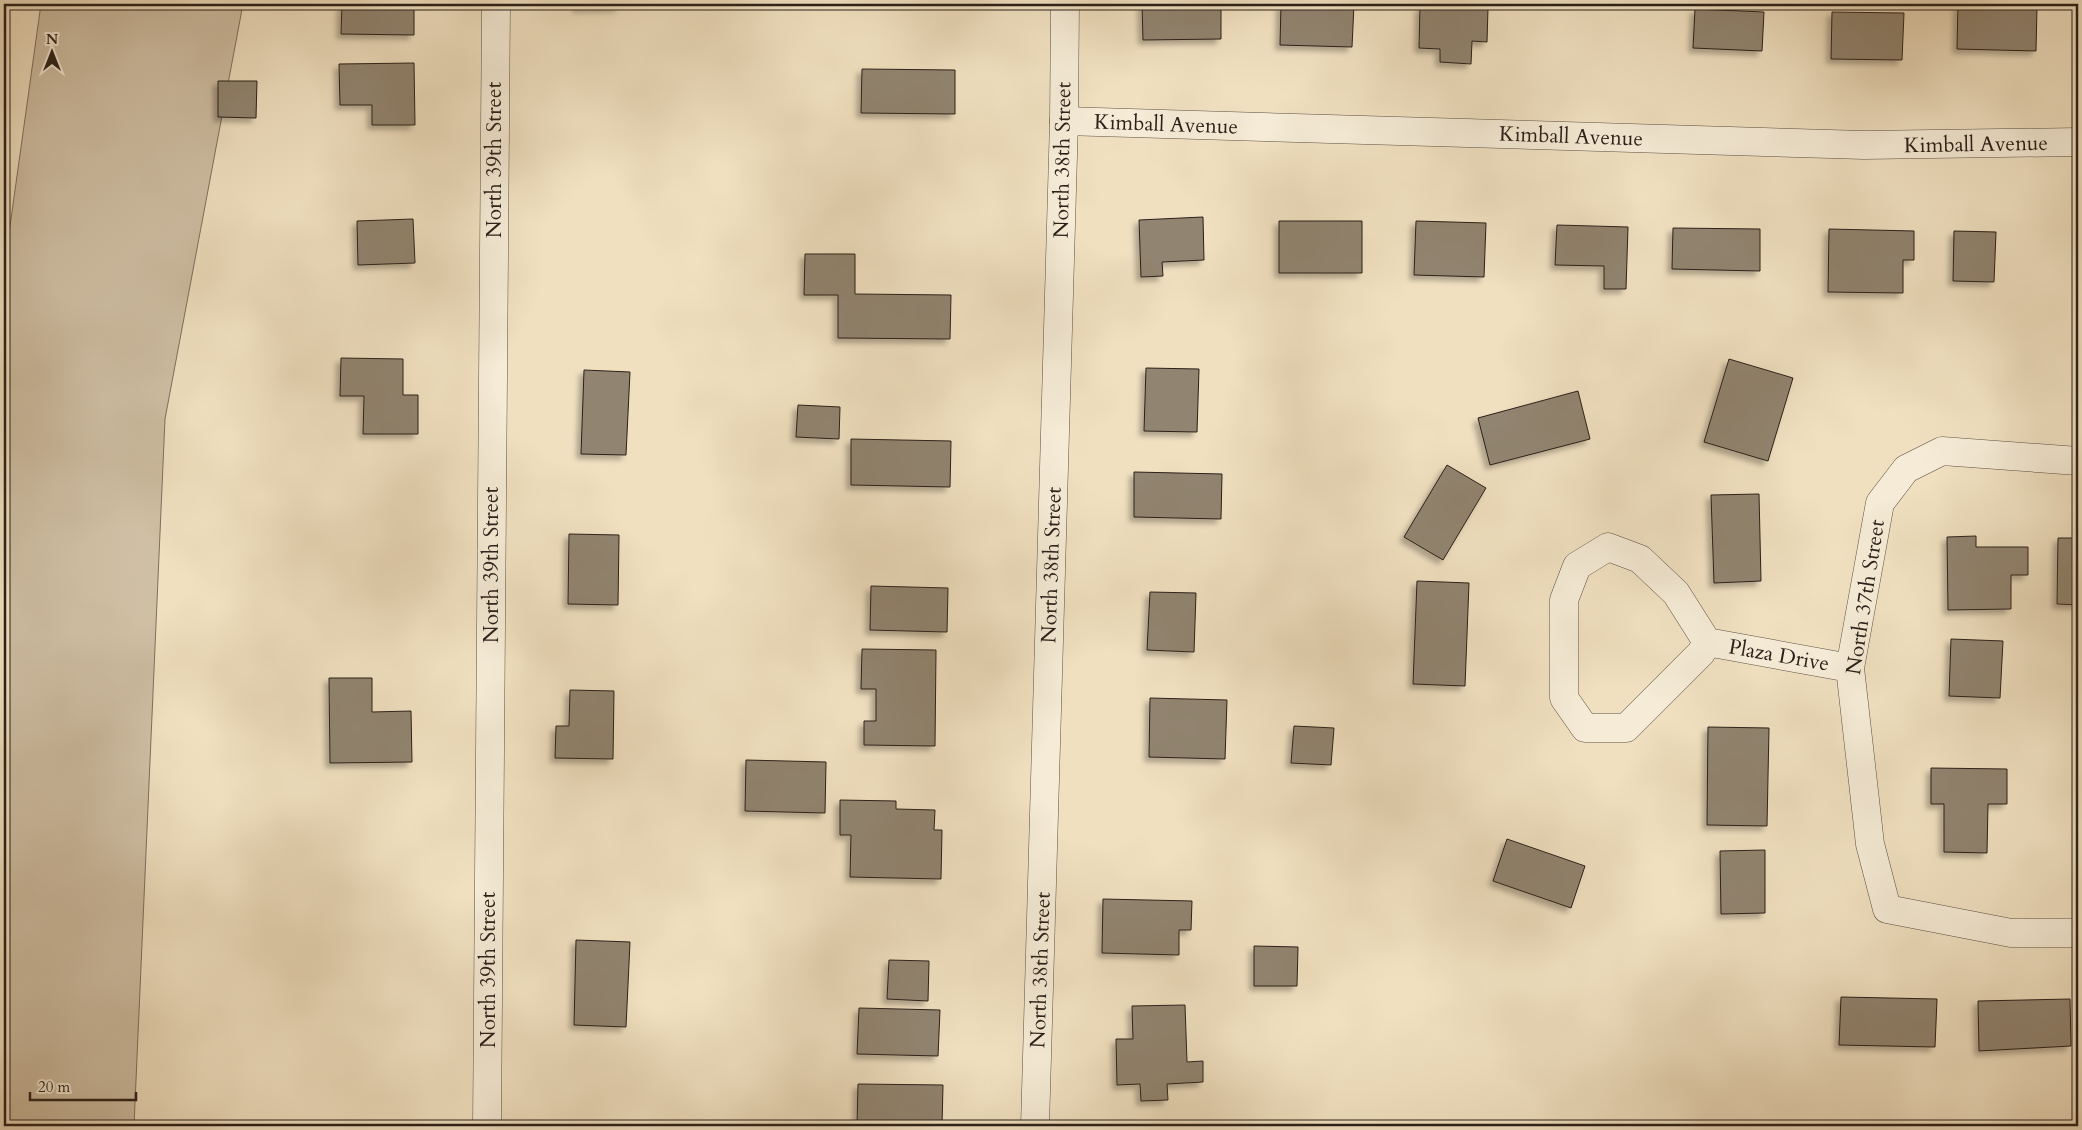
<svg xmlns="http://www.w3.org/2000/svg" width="2082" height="1130" viewBox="0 0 2082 1130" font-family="Cardo,serif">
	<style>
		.green { fill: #cfbfa4; stroke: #7d705f }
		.building { fill: #918470; stroke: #2b201a; filter: url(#shadow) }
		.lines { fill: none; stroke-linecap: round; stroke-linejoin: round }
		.minor-casing { stroke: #5c5044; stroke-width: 29 }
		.tertiary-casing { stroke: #5c5044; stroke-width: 29 }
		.minor { stroke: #f5ebd6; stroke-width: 28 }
		.tertiary { stroke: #f5ebd6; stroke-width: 28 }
		.labels { text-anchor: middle; stroke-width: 5; stroke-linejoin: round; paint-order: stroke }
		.street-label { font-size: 21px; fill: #2b201a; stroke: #f5ebd6 }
	</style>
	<defs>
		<filter id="shadow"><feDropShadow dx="-4.5" dy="4.5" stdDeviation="2.5" flood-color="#0004"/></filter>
	</defs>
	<rect width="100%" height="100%" fill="#f0e0c0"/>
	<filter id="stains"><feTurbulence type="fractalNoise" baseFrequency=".004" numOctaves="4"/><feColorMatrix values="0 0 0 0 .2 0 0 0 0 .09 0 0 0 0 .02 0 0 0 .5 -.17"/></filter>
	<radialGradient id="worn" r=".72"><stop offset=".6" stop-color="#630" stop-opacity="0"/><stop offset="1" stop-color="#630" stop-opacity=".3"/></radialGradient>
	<path class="green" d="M41 4H243L165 419 134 1126H4V269Z"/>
	<path class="building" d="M342 4H414V35L341 34Z
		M577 4H619L620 7 577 8Z
		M1142 4H1221V39L1143 40Z
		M1281 4H1354L1352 47 1280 45Z
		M1958 4 2037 6 2036 51 1957 49Z
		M1420 6 1488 8 1487 42 1472 41 1471 64 1440 62V49L1419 48Z
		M1695 9 1764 12 1762 51 1693 48Z
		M1832 12 1904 13 1902 60 1831 59Z
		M414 63 415 125H372V105H340L339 64Z
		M862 69 955 70V114L861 113Z
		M218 81H257L256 118 218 117Z
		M1203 217 1204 260 1162 262 1163 276 1141 277 1139 220Z
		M413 219 415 263 358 265 357 221Z
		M1279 221H1362V273H1279Z
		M1416 221 1486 223 1484 277 1414 275Z
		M1557 225 1628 227 1626 289H1604V266L1555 265Z
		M1673 228 1760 229V271L1672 269Z
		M1829 229 1914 231V260H1903V293L1828 292Z
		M1954 231 1996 232 1994 282 1953 281Z
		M805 254H855V294L951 295 950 339 838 338V295H804Z
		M341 358 403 359V395H418V434H363L364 396H340Z
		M1729 359 1793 378 1768 461 1704 442Z
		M1146 368 1199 369 1197 432 1144 431Z
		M584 370 630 372 626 455 581 454Z
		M1578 391 1590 439 1490 465 1478 418Z
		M798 405 840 407 839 439 796 437Z
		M851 439 951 441 950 487 851 485Z
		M1447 465 1486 488 1443 560 1404 537Z
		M1134 472 1222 474 1221 519 1134 517Z
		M1759 494 1761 581 1714 583 1711 495Z
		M569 534 619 535 618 605 568 604Z
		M1976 536V547H2028V575H2011V609L1948 610 1947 537Z
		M2058 538H2078V605L2057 604Z
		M1417 581 1469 583 1465 686 1413 684Z
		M871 586 948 588 947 632 870 630Z
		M1150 592 1196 593 1194 652 1147 650Z
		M1951 639 2003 641 2000 698 1949 696Z
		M862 649 936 650 935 746 864 745V721H876V689H861Z
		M329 678H372V712L411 711 412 762 330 763Z
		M570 690 614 691 613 759 555 758 556 726H569Z
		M1150 698 1227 700 1225 759 1149 757Z
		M1294 726 1334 728 1331 765 1291 763Z
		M1708 727 1769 728 1767 826 1707 825Z
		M746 760 826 762 825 813 745 811Z
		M1931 768 2007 769V804H1988L1987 853 1944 852V804H1931Z
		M840 800 896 801V809L935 810 934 830H942L941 879 850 877 851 835H840Z
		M1507 839 1585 866 1571 908 1493 881Z
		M1765 850V913L1721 914 1720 851Z
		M1103 899 1192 901 1191 930H1179V955L1102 953Z
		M576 940 630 942 626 1027 574 1025Z
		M1254 946 1298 947 1297 986H1254Z
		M889 960 929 961 928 1001 887 999Z
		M1841 997 1937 999 1935 1047 1839 1045Z
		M2070 999 2071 1046 1979 1051 1978 1001Z
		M1185 1005 1187 1062 1203 1061V1082L1167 1084 1168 1100 1141 1101 1140 1084 1117 1085 1116 1039H1133L1132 1006Z
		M859 1008 940 1010 938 1056 857 1054Z
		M858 1084 943 1085 942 1126H857Z"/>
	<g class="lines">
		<g class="minor-casing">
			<path id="minor" d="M1064 121 1864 145 2078 142
				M2078 461 1942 451 1906 469 1880 503 1850 668 1870 844 1887 909 2011 933H2078
				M1608 547 1640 559 1676 593 1707 642 1701 653 1626 728H1585L1564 698V600L1577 566Z
				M1707 642 1850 668
				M487 1126 496 4"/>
		</g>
		<g class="tertiary-casing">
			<path id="tertiary" d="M1035 1126 1064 121 1065 4"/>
		</g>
		<use href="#minor" class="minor"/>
		<use href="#tertiary" class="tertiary"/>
	</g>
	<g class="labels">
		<g class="street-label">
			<text transform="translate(1166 124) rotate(2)" y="7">Kimball Avenue</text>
			<text transform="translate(1571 136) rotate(2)" y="7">Kimball Avenue</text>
			<text transform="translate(1976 144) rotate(-1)" y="7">Kimball Avenue</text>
			<text transform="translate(494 160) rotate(-90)" y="7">North 39th Street</text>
			<text transform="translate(1062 160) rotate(-89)" y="7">North 38th Street</text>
			<text transform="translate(491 565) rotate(-90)" y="7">North 39th Street</text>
			<text transform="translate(1051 565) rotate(-88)" y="7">North 38th Street</text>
			<text transform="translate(1865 597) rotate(-81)" y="7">North 37th Street</text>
			<text transform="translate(1779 655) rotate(10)" y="7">Plaza Drive</text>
			<text transform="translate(488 970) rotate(-90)" y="7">North 39th Street</text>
			<text transform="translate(1040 970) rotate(-88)" y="7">North 38th Street</text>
		</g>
	</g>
	<rect width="2082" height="1130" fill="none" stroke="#f0e0c0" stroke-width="20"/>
	<rect x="5" y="5" width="2072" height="1120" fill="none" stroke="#2b201a" stroke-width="2.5"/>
	<rect x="10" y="10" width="2062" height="1110" fill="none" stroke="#2b201a"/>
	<g transform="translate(52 52)" stroke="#f5ebd6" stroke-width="4" paint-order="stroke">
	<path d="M0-4L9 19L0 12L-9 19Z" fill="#2b201a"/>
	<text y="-8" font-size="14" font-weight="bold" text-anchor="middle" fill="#2b201a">N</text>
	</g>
	<path d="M30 1092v8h106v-8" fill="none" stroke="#2b201a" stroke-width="2.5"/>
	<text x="38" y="1092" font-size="15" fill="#2b201a" stroke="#f5ebd6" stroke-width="4" paint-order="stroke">20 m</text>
	<rect width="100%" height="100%" filter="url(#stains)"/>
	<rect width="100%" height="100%" fill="url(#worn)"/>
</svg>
